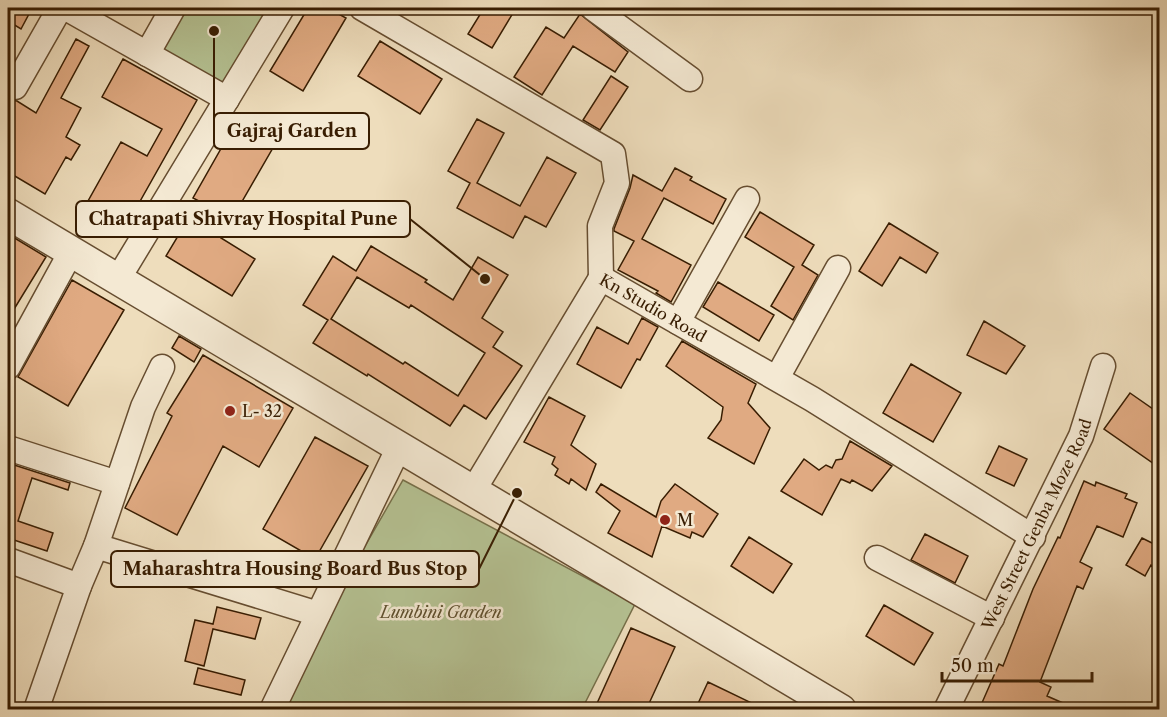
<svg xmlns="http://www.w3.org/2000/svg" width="1167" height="717" viewBox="0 0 1167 717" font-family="'Libre Caslon Text',serif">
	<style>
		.green { fill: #b5c293; stroke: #76704a; stroke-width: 1.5 }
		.building { fill: #e0aa82; stroke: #381d02; stroke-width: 1.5; fill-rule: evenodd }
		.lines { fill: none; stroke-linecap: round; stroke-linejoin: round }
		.minor-casing { stroke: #664d30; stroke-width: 27 }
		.tertiary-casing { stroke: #664d30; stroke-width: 33 }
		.minor { stroke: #f4e9d3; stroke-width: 24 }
		.tertiary { stroke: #f4e9d3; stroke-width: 30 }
		.poi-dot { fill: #8f2418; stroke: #f4e9d3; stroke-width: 2 }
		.labels { text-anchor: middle; stroke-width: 5; stroke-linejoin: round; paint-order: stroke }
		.street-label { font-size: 16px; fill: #381d02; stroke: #f4e9d3 }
		.poi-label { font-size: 16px; fill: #381d02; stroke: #f4e9d3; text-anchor: start }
		.park-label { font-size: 16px; font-style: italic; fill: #5e4f2e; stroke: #f4e9d3 }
		.leader { fill: none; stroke: #381d02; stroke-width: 2 }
		.callout-dot { fill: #381d02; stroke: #f4e9d3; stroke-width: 2 }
		.callout { fill: #f4e9d3; stroke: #381d02; stroke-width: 2 }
		.callout-label { font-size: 18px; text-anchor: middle; font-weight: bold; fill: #381d02 }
	</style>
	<rect width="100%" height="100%" fill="#eeddbc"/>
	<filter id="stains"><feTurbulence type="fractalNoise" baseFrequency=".00333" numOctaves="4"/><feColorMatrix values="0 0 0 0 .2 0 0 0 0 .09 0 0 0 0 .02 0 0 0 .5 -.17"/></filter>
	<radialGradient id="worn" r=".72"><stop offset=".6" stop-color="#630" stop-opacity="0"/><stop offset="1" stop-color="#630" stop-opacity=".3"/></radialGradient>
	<path class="green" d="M173 8H282L227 99 147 54Z
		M403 480 635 604 582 709 280 710 326 614Z"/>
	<path class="building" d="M8 8H21L30 12 21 29 8 21Z
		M308 8H328L346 18 303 91 270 71Z
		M484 8H516L492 48 468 34Z
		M580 14 628 52 615 72 573 46 542 95 514 77 546 27 564 38Z
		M76 39 89 46 61 98 81 108 66 137 80 145 71 160 66 157 45 194 8 172V99L17 101 36 113Z
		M380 41 442 79 420 114 358 76Z
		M123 59 197 100 121 235 105 227 107 223 83 210 121 142 147 156 162 129 102 97Z
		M611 76 628 87 600 130 583 120Z
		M477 119 504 133 477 183 520 206 547 157 576 173 546 227 525 216 513 238 457 208 470 183 448 171Z
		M235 124 274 146 221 238 255 259 232 296 166 256 199 201 193 198Z
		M675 168 692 177 690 180 726 199 713 224 664 198 642 239 691 265 671 302 656 293 658 291 618 270 634 241 614 231V229L630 188 633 175 662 191Z
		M760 212 814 245 802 265 818 275 793 320 771 306 794 267 745 237Z
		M889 223 938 253 926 273 900 257 882 286 859 271Z
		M8 234 46 257 8 319Z
		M371 246 427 280 425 282 453 300 478 257 508 275 482 318 503 332 493 347 522 366 486 419 464 405 450 426 368 374 367 376 313 343 328 320 303 305 333 256 356 271ZM357 277 409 308 411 305 485 353 458 396 405 362 403 364 331 319Z
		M72 280 124 310 68 406 18 377Z
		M718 282 774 315 759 341 703 307Z
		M642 318 658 327 640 360 637 359 621 388 577 364 597 327 628 344Z
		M984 321 1025 346 1006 374 967 355Z
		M179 336 201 349 194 362 172 348Z
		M682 341 756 384 748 403 770 428 754 464 708 438 721 420 723 407 666 366Z
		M203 355 293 408 259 467 223 446 177 535 125 508 172 416 167 413Z
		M911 364 961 393 933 442 883 413Z
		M1130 393 1160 414V468L1104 429Z
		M549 397 585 416 571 445 596 464 586 490 571 479 569 484 555 475 558 469 552 464 555 457 524 442Z
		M315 437 368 466 315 559 263 529Z
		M850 441 892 466 872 491 852 480 850 483 841 479 822 515 781 491 804 459 819 470 826 465 832 468 836 460 842 459Z
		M999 446 1027 459 1014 486 986 473Z
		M8 463 70 483 68 490 32 478 18 521 53 533 47 551 11 539 10 543 8 542Z
		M1084 481 1095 486 1096 482 1127 494 1125 498 1137 503 1123 537 1097 526 1080 562 1092 568 1083 589 1077 586 1040 682 1051 687 1047 696 1079 710H992L981 705 999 664 1003 666 1033 589 1058 537 1060 538Z
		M601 484 656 517 661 501 675 484 718 514 703 537 692 532 690 538 662 526 652 557 608 533 620 511 596 492Z
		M925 534 968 556 955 583 911 560Z
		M749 537 792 564 773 593 731 566Z
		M1142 538 1160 547V570L1151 565 1145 576 1126 565Z
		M884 605 933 633 914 665 866 636Z
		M217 607 261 618 255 639 213 629 204 666 185 661 195 620 213 624Z
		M631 628 675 647 646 710H594Z
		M198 668 245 680 241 695 194 684Z
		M708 682 766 710H695Z"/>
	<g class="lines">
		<g class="minor-casing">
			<g id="minor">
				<path d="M66 8 227 99"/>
				<path d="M362 8 613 154 617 183 600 226 601 278"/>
				<path d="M593 8 690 79"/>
				<path d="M147 54 173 8"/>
				<path d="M15 87 60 8"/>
				<path id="s1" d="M601 278 812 399 1033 537"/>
				<path d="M118 279 282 8"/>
				<path d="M678 322 747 199"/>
				<path d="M8 367 71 252"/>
				<path d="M777 378 838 268"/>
				<path d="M8 448 117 483"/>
				<path d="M473 491 601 278"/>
				<path d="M96 546 143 407 162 367"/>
				<path d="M877 558 992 618"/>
				<path d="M8 560 79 586"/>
				<path d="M36 710 79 586 96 546 318 614"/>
				<path d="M272 710 399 447"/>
				<path id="s2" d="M946 710 1081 436 1103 366"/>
			</g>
		</g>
		<g class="tertiary-casing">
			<path id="tertiary" d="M8 214 841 710"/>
		</g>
		<use href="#minor" class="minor"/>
		<use href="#tertiary" class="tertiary"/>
	</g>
	<g class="poi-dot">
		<circle cx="230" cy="411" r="6"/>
		<circle cx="665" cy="520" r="6"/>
	</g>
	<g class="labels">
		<g class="street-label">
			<text dy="6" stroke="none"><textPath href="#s1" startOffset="60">Kn Studio Road</textPath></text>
			<text dy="6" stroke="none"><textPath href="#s2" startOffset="207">West Street Genba Moze Road</textPath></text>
		</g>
		<g class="poi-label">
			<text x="242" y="417">L- 32</text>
			<text x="677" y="526">M</text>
		</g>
		<g class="park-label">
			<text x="441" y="618">Lumbini Garden</text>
		</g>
	</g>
	<path class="leader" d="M214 31L214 131M485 279L410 219M517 493L479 569"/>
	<g class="callout-dot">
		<circle cx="214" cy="31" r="6"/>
		<circle cx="485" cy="279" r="6"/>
		<circle cx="517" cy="493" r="6"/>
	</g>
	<g class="callout">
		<rect x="214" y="113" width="155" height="36" rx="6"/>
		<rect x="76" y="201" width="334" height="36" rx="6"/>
		<rect x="111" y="551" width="368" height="36" rx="6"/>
	</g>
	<g class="callout-label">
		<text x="292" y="137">Gajraj Garden</text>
		<text x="243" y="225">Chatrapati Shivray Hospital Pune</text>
		<text x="295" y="575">Maharashtra Housing Board Bus Stop</text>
	</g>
	<rect width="1167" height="717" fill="none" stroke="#eeddbc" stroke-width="30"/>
	<rect x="9" y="9" width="1149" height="699" fill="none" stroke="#381d02" stroke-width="3"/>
	<rect x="15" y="15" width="1137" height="687" fill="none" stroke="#381d02" stroke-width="1.5"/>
	<path d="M942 672v9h150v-9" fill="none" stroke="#381d02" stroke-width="3"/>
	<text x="951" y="672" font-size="18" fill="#381d02" stroke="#f4e9d3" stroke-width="4.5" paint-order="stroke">50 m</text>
	<rect width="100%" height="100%" filter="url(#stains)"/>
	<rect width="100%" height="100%" fill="url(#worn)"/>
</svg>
